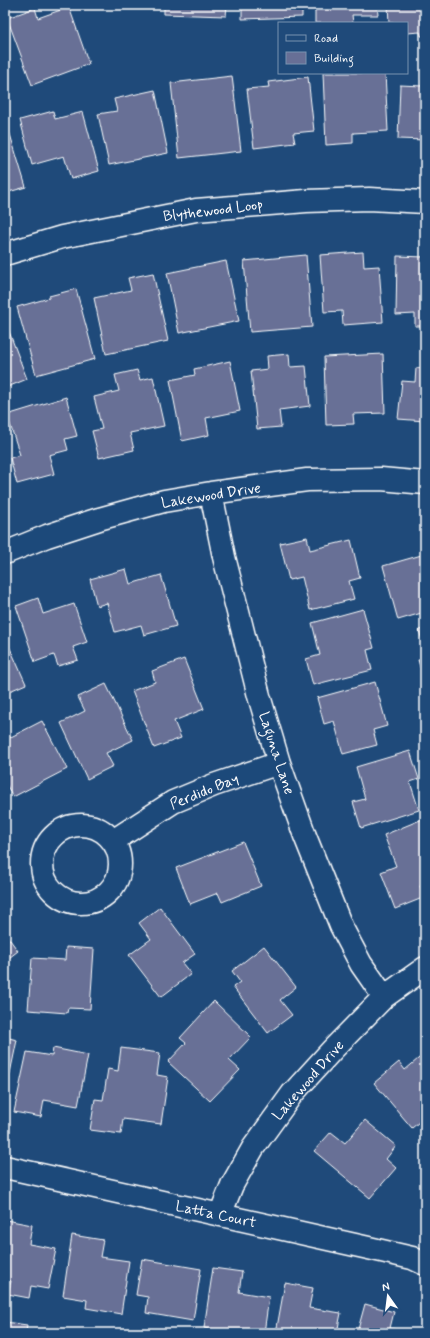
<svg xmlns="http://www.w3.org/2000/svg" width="430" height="1338" viewBox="0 0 430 1338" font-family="Mynerve,sans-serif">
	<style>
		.building { fill: #676f96; stroke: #fff }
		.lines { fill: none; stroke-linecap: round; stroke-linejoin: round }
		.minor-casing { stroke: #fff; stroke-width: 25 }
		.minor { stroke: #1f4a7a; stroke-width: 22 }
		.labels { text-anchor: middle; stroke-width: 3; stroke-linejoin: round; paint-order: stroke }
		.street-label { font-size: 15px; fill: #fff; stroke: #1f4a7a }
	</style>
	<rect width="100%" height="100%" fill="#1f4a7a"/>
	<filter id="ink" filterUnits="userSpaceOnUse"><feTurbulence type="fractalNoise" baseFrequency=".025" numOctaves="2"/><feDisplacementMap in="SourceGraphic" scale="8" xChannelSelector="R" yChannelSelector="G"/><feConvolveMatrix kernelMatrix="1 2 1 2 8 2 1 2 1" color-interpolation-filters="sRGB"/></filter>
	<g filter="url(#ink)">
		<path class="building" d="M164 5H227L226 16 164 14Z
			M242 5H302V17L242 19Z
			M315 5H377L378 15H352L353 23H315Z
			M388 5H425V36H421L420 32 407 33V23H389Z
			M69 7 89 64 32 85 7 18 35 8 38 18Z
			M323 73H385L388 131 353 133V143L326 145Z
			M232 76 241 151 179 158 171 83Z
			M308 77 314 131 293 133 295 143 254 148 247 89 269 87 268 82Z
			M422 80H425V140L398 139 400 85 422 86Z
			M155 90 168 153 109 165 98 114 117 111 114 99Z
			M53 111 55 119 83 112 99 171 71 179 64 156 32 165 20 120Z
			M9 131 26 187 5 193V132Z
			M363 252 364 267 379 266 383 322 343 325 342 311 324 312 320 255Z
			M306 255 312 327 250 332 244 261Z
			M397 256 425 257V326H415V314L396 315Z
			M226 261 239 321 179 333 167 273Z
			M153 273 168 341 106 354 94 298 131 290 128 278Z
			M76 289 95 359 36 375 17 307 49 298V296Z
			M5 321 27 379 5 388Z
			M289 354 290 367 306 366 310 406 279 410 281 427 257 429 251 371 268 369 267 356Z
			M383 354 385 413 353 414 354 424 326 425 324 357Z
			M230 361 240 411 206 418 209 435 182 441 170 380 195 375 194 369Z
			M416 368 425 369V421L398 419 402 381 415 382Z
			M137 370 140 380 153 377 164 426 130 433 134 450 99 458 92 431 102 429 94 397 119 391 115 375Z
			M66 397 77 436 65 439 68 450 49 455 54 474 17 484 10 458 20 455 7 415Z
			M307 537 310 550 351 540 360 578 349 581 354 599 310 610 302 577 289 580 280 543Z
			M425 554V612L398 620 383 566Z
			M126 569 130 584 161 575 176 626 144 635 141 625 115 632 107 603 97 606 90 579Z
			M38 598 43 614 74 604 87 642 73 647 78 660 58 666 54 655 35 662 16 606Z
			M363 609 374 648 367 650 372 670 313 685 306 659 320 655 312 623Z
			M425 629V651L419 630Z
			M5 637 26 684 5 693Z
			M425 658V684L418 660Z
			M184 659 204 709 174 721 181 738 154 748 132 691 155 682 152 671Z
			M375 682 387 726 373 730 377 745 343 754 334 721 324 724 317 698Z
			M106 684 133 740 106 753 113 766 87 779 61 723 85 711 78 697Z
			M42 721 67 769 13 797 5 782V740Z
			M410 751 419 779 410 782 419 810 361 828 353 802 365 799 356 767Z
			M425 818V884L420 886 425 897 395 909 381 872 396 866 384 835Z
			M243 842 261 886 222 902 218 893 190 904 176 868Z
			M160 907 195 954 182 963 191 974 161 997 129 955 151 939 139 923Z
			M5 933 18 951 5 961Z
			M264 946 296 987 280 1000 292 1015 268 1033 233 987 240 982 232 971Z
			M66 947 94 949 90 1009 68 1008 67 1013 28 1010 32 958 65 960Z
			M214 1001 251 1037 229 1060 240 1070 210 1101 168 1062 186 1043 180 1038Z
			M5 1037 17 1040 5 1097Z
			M53 1048 88 1055 78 1106 44 1100 41 1117 14 1112 27 1052 52 1056Z
			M121 1048 160 1053 157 1075 168 1077 161 1124 123 1119 121 1134 90 1130 95 1099 103 1100 108 1069 118 1071Z
			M425 1053V1117L412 1128 374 1083 399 1062 405 1070Z
			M365 1120 396 1146 386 1159 396 1168 370 1198 314 1151 331 1132 345 1143Z
			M6 1220 32 1225 29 1244 56 1249 48 1289 31 1286 29 1298 8 1294 11 1281 5 1280Z
			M72 1235 103 1240 100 1257 129 1261 121 1314 86 1308 87 1300 63 1296Z
			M142 1259 201 1269 193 1321 146 1313 148 1297 136 1295Z
			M213 1268 242 1272 239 1292 269 1297 264 1333H226V1332L204 1328Z
			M285 1283 313 1288 309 1308 341 1313 337 1333H276Z
			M365 1304 394 1312 390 1328 408 1333H357Z
			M5 1322 27 1325 26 1333H5Z
			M34 1330 58 1333H33Z"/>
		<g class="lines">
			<g class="minor-casing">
				<path id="minor" d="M5 254 62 237 196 210 306 201 369 199 425 202
					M211 493 224 557 241 624 259 696 279 763 305 836 341 926 361 964 384 997
					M5 553 47 536 99 519 164 501 211 493 307 480 381 479 425 483
					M42 864a39 39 0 1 1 78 0a39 39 0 1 1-78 0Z
					M113 841 173 802 214 785 279 763
					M5 1167 373 1249 412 1258 425 1264
					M220 1215 232 1185 253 1148 292 1094 333 1049 384 997 425 968"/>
			</g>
			<use href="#minor" class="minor"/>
		</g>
	</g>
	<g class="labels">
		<g class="street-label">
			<text transform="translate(213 210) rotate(-7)" y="5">Blythewood Loop</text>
			<text transform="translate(211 495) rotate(-9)" y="5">Lakewood Drive</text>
			<text transform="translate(277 753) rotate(72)" y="5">Laguna Lane</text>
			<text transform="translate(204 791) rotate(-22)" y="5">Perdido Bay</text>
			<text transform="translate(308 1080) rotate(-49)" y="5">Lakewood Drive</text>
			<text transform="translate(216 1214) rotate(12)" y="5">Latta Court</text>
		</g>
	</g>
	<rect width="430" height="1338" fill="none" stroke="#1f4a7a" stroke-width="20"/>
	<rect x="10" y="10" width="410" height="1318" fill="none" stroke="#fff" stroke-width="1.5" filter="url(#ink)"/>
	<rect x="278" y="22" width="130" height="52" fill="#1f4a7a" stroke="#7992af"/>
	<rect x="286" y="35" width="20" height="6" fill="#1f4a7a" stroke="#7992af"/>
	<text x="314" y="42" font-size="12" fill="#ffffff">Road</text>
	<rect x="286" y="52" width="20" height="12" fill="#676f96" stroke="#7992af"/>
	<text x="314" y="62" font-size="12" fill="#ffffff">Building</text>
	<g transform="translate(388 1296) rotate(346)" stroke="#1f4a7a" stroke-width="3" paint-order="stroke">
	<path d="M0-3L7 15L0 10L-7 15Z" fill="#ffffff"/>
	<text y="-6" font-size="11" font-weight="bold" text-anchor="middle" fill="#ffffff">N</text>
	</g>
</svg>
